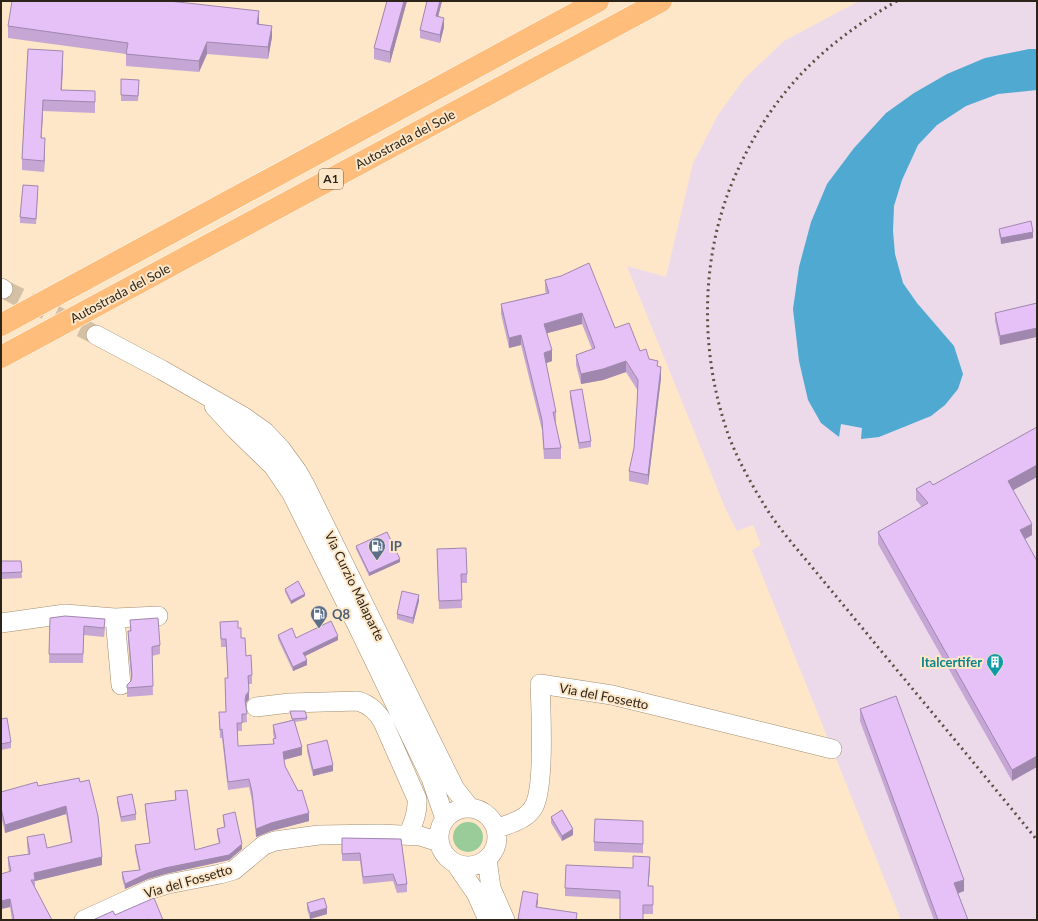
<svg xmlns="http://www.w3.org/2000/svg" width="1038" height="921" viewBox="0 0 1038 921" font-family="Lato,sans-serif">
	<style>
		.industrial { fill: #ecdaeb }
		.green { fill: #99cc98 }
		.water { fill: #4fa9d1 }
		.lines { fill: none; stroke-linecap: round; stroke-linejoin: round }
		.minor-tunnel { stroke: #d4c0a5; stroke-width: 19; stroke-dasharray: 19 10; stroke-linecap: butt }
		.minor-casing { stroke: #a28d71; stroke-width: 20 }
		.highway-casing { stroke: #fff; stroke-width: 23 }
		.minor { stroke: #fff; stroke-width: 19 }
		.highway { stroke: #ffbd7c; stroke-width: 22 }
		.rail { stroke: #5c5140; stroke-width: 3; stroke-dasharray: 2 4; stroke-linecap: butt }
		.wall { fill: #c5a6d5 }
		.shaded-wall { fill: #a087ae }
		.building { fill: #e5c1f8; stroke: #a087ae }
		.labels { text-anchor: middle; stroke-width: 4; stroke-linejoin: round; paint-order: stroke }
		.shield { fill: #fee7c8; stroke: #6b5e4d; stroke-width: 1 }
		.shield-label { font-size: 12px; font-weight: bold; fill: #2c2418 }
		.street-label { font-size: 13px; fill: #2c2418; stroke: #fee7c8 }
		.service-label { font-size: 13px; font-weight: bold; fill: #4e5e75; stroke: #fee7c8; text-anchor: start }
		.culture-label { font-size: 13px; font-weight: bold; fill: #0d838f; stroke: #fee7c8; text-anchor: end }
	</style>
	<rect width="100%" height="100%" fill="#fee7c8"/>
	<path class="industrial" d="M859 1H1037V920H901L752 550 761 545 753 525 737 531 726 510 627 266 666 277 693 163 718 115 744 79 784 41Z"/>
	<path class="green" d="M453 837a15 15 0 1 1 30 0a15 15 0 1 1-30 0Z"/>
	<path class="water" d="M1029 49H1037V90L998 94 966 106 937 125 918 145 902 180 894 206 893 231 895 254 903 283 917 303 954 346 963 374 958 389 945 405 931 416 879 437 861 439 862 428 841 424 839 437 821 423 808 400 799 361 793 309 799 267 811 222 827 184 854 148 886 113 914 93 947 74 985 58Z"/>
	<g class="lines">
		<path class="minor-tunnel" d="M3 289 96 335"/>
		<g class="minor-casing">
			<path id="minor" d="M1 288 3 289
				M96 335 162 370 244 417 265 432 281 449 297 471 305 485 445 769 455 789 470 808
				M214 406 235 429 273 466 292 494 359 629 431 778 445 819
				M115 618 121 685
				M1 623 65 614 115 618 158 616
				M256 707 290 703 358 701C370 705 377 711 383 722L417 799C418 812 414 823 408 835
				M439 837a29 29 0 1 1 58 0a29 29 0 1 1-58 0Z
				M496 829C508 824 526 820 533 808 545 791 541 708 540 684L612 695 832 749
				M487 859 491 888 505 920
				M456 864 476 893 488 920
				M84 920 152 889 168 884 220 874 234 870 264 845 275 841 319 835 381 834 420 836 439 842"/>
		</g>
		<g class="highway-casing">
			<path id="highway" d="M1 325 598 1
				M1 357 661 1"/>
		</g>
		<use href="#minor" class="minor"/>
		<use href="#highway" class="highway"/>
		<path class="rail" d="M897 1C817 47 768 98 732 183 700 261 700 354 728 434 738 461 753 487 768 511 781 531 797 549 812 567 834 594 856 620 877 646 931 711 984 775 1037 840"/>
	</g>
	<path class="wall" d="M387 1H407L390 63 374 59V48Z
		M427 1H442L438 17 444 27 440 43 420 38V30Z
		M259 23V24L272 37 268 59 207 54 199 72 126 66V54L8 38V26Z
		M28 49 63 62 62 90 95 91V113L43 111 41 138 45 149 44 172 22 170V159Z
		M121 79 139 85 138 101H121Z
		M38 192 36 224 20 223V217Z
		M999 229 1033 238 1001 244 999 234Z
		M545 280 615 328 640 351 658 367 661 378 648 485 629 481V471L634 448 637 405 638 391 626 372 603 380 581 384 576 365V355L592 349 582 324 547 333 552 361 546 363 556 412V422H555L561 448V459H544L542 430 521 345 509 348 501 314V304L546 293 545 291Z
		M1037 303 1000 345 995 321V313Z
		M570 391 591 441V447L579 449 570 397Z
		M1037 427V477L1013 490 1032 535 1025 539 1012 781 878 544V532L922 507 916 500V489L933 485Z
		M356 546 400 562 369 576 356 549Z
		M437 549 467 574V583H461L462 608 439 609Z
		M1 561H21L22 578 1 579Z
		M285 589 305 596 291 604 285 592Z
		M419 601 413 624 397 619V614Z
		M50 618 105 628 104 637 84 635 83 663H49Z
		M130 620 160 645V654L152 656 153 695 127 697V685L131 681V678L128 640V631H130Z
		M220 622 238 628 252 675V684H249V699L246 703V704L247 722 242 723V731H237L238 746 273 744V739L274 738 273 733V725L292 720 290 711 307 718V720L295 722 302 755 284 760 285 766 309 821 271 831 256 837 252 801 249 787 228 790 222 738H220L219 712H226L225 678H228L226 647H221Z
		M278 635 296 638 338 640 305 656 307 665 293 671 278 639Z
		M860 709 964 891 958 893 968 920H934L860 721Z
		M1 719 11 742V748L1 750Z
		M307 745 333 771 313 776 307 751Z
		M79 778 102 865 35 881V888L52 920H12L10 907 1 909V874L9 872 8 865V857L28 854 27 845V837L47 848 71 843 66 814 5 833 1 816V792L38 786Z
		M175 791 195 850 219 844 217 834V829L224 827 223 820V815L242 849 229 860 165 874 148 879 125 889 122 878V872L139 870 135 851V845L150 843 145 810V804L175 800Z
		M117 797 136 814V820L121 822 117 802Z
		M551 817 573 835 562 841 551 823Z
		M643 821V853L594 851V842Z
		M342 838 401 839 407 884V892L397 893 393 881 363 884 360 861H342Z
		M650 865 648 886H653V914H643L620 899 565 896V888L633 868Z
		M307 903 327 914 310 919 307 909Z"/>
	<path class="shaded-wall" d="M404 1H407L390 63V52Z
		M440 1H442L436 25V16Z
		M259 11V23L257 36V24Z
		M444 18V27L440 43V35Z
		M272 26V37L268 59V47Z
		M207 42V54L199 72V61Z
		M63 51V62L61 101V90Z
		M43 100V111L41 149V138Z
		M45 138V149L44 172V161Z
		M1033 232V238L1001 244V238Z
		M582 313V324L544 334V324Z
		M1037 328V337L1000 345V336Z
		M521 335V345L509 348V338Z
		M552 350V361L544 364V353Z
		M626 361V372L603 380 581 384V374Z
		M661 367V378L648 485V475Z
		M1037 465V477L1008 493V481Z
		M1032 524V535L1020 542V530Z
		M400 559V562L369 576V573Z
		M305 594V596L291 604V601Z
		M419 595V601L413 624V618Z
		M338 636V640L303 657V653Z
		M307 660V665L293 671V667Z
		M249 691V699L246 703 245 708 246 695Z
		M302 747V755L283 760V752Z
		M1037 756V767L1012 781V770Z
		M333 765V771L313 776V770Z
		M66 806V814L5 833V825Z
		M309 813V821L271 831 256 837V829L271 823Z
		M573 829V835L562 841V836Z
		M242 844V849L229 860 165 874 148 879 125 889V884L148 873Z
		M102 857V865L35 881 34 873Z
		M650 857V865L648 894V886Z
		M964 880V891L954 895V883Z
		M538 894V902L536 915V907Z
		M10 899V907L1 909V901Z
		M327 908V914L310 919V913Z"/>
	<path class="building" d="M12 1H169L259 11 257 24 272 26 268 47 207 42 199 61 126 54 128 43 8 26Z
		M387 1H404L390 52 374 48Z
		M427 1H440L436 16 444 18 440 35 420 30Z
		M28 49 63 51 61 90 95 91V102L43 100 41 138H45L44 161 22 159Z
		M121 79 139 80 138 96 121 95Z
		M23 185 38 186 36 219 20 217Z
		M1031 221 1033 232 1001 238 999 229Z
		M589 263 615 328 629 323 640 351 646 349 649 359 658 361 657 366 661 367 648 475 629 471 634 448 637 405 638 380 626 361 603 369 581 374 576 355 595 348 582 313 544 324 552 350 544 353 556 412H553L561 448 544 449 542 420 521 335 509 338 501 304 549 293 545 280 561 276Z
		M1037 303V328L1000 336 995 313Z
		M582 389 591 441 579 443 570 391Z
		M1037 427V465L1008 481 1032 524 1020 530 1037 561V756L1012 770 878 532 928 503 916 489 930 481 933 485Z
		M387 532 400 559 369 573 356 546Z
		M466 548 467 574H461L462 600 439 601 437 549Z
		M1 561H21L22 572 1 573Z
		M298 581 305 594 291 601 285 589Z
		M402 591 419 595 413 618 397 614Z
		M65 616 105 619 104 628 84 626 83 654H49L50 618Z
		M158 618 160 645 152 647 153 686 127 688V685L131 681 132 675 128 631H131L130 620Z
		M238 621V628H241V638H245L246 656 251 655 252 675 248 676 249 691 246 695 245 700 247 714H242V723H237L238 746 274 744 273 739 276 738 273 725 294 720 302 747 283 752 285 766 298 791 302 790 309 813 271 823 256 829 252 792 249 779 228 782 222 729 220 730 219 712H226L225 678H228L226 639H221L220 622Z
		M331 621 338 636 303 653 307 660 293 667 278 635 292 628 296 638Z
		M896 696 964 880 954 883 968 920H938L860 709Z
		M290 711H305L307 718 292 719Z
		M7 718 11 742 1 744V719Z
		M327 740 333 765 313 770 307 745Z
		M79 778 80 782 89 780 98 816 102 857 34 873 35 880H31L52 920H14L10 899 1 901V874L11 871 8 857 30 854 27 837 44 834 47 848 72 842 66 806 5 825 1 808V792L37 782 38 786Z
		M187 790 195 850 220 843 217 829 225 827 223 815 235 812 242 844 229 855 165 868 148 873 125 884 122 872 140 870 135 845 150 843 145 804 176 800 175 791Z
		M132 794 136 814 121 817 117 797Z
		M562 810 573 829 562 836 551 817Z
		M595 819 643 821V844L594 842Z
		M342 838 401 839 407 884 397 885 393 874 363 877 360 853 342 854Z
		M633 856 650 857 648 886H653V905H643V920H620V891L565 888 566 865 633 868Z
		M523 891 538 894 536 907 577 913 576 920H526L518 919Z
		M154 898 163 920H149V919L147 920H93L113 911 115 915Z
		M324 898 327 908 310 913 307 903Z"/>
	<defs>
		<g id="fuel-pin" transform="scale(0.9)"><path d="M0 17L-7.5 6A9.5 9.5 0 1 1 7.5 6Z" fill="#5c6f8a" stroke="#fee7c8"/><path d="M-5.5-6h7V0h2V4h1.3V-2.5L3-4.5l.8-.8L6-3V5H2.5V1h-1V6h-7ZM-4.2-4.7v3.2H.2V-4.7Z" fill="#fff"/></g>
		<g id="building-pin" transform="scale(0.9)"><path d="M0 17L-7.5 6A9.5 9.5 0 1 1 7.5 6Z" fill="#0f9aa8" stroke="#fee7c8"/><path d="M-4-6H4V6H1V3H-1V6H-4ZM-2.5-4.3h1.7v1.8h-1.7ZM.8-4.3h1.7v1.8H.8ZM-2.5-1h1.7V.8h-1.7ZM.8-1h1.7V.8H.8Z" fill="#fff"/></g>
	</defs>
	<g fill-rule="evenodd">
		<use href="#fuel-pin" x="377" y="546"/>
		<use href="#fuel-pin" x="319" y="614"/>
		<use href="#building-pin" x="995" y="662"/>
	</g>
	<g class="labels">
		<rect class="shield" x="319" y="169" width="24" height="20" rx="3"/>
		<g class="shield-label">
			<text x="331" y="183">A1</text>
		</g>
		<g class="street-label">
			<text transform="translate(405 139) rotate(-28)" y="5">Autostrada del Sole</text>
			<text transform="translate(120 293) rotate(-28)" y="5">Autostrada del Sole</text>
			<text transform="translate(355 586) rotate(64)" y="5">Via Curzio Malaparte</text>
			<text transform="translate(604 696) rotate(11)" y="5">Via del Fossetto</text>
			<text transform="translate(188 881) rotate(-16)" y="5">Via del Fossetto</text>
		</g>
		<g class="service-label">
			<text x="390" y="551">IP</text>
			<text x="332" y="619">Q8</text>
		</g>
		<g class="culture-label">
			<text x="982" y="667">Italcertifer</text>
		</g>
	</g>
	<rect width="1038" height="921" fill="none" stroke="#2c2418" stroke-width="4"/>
</svg>
